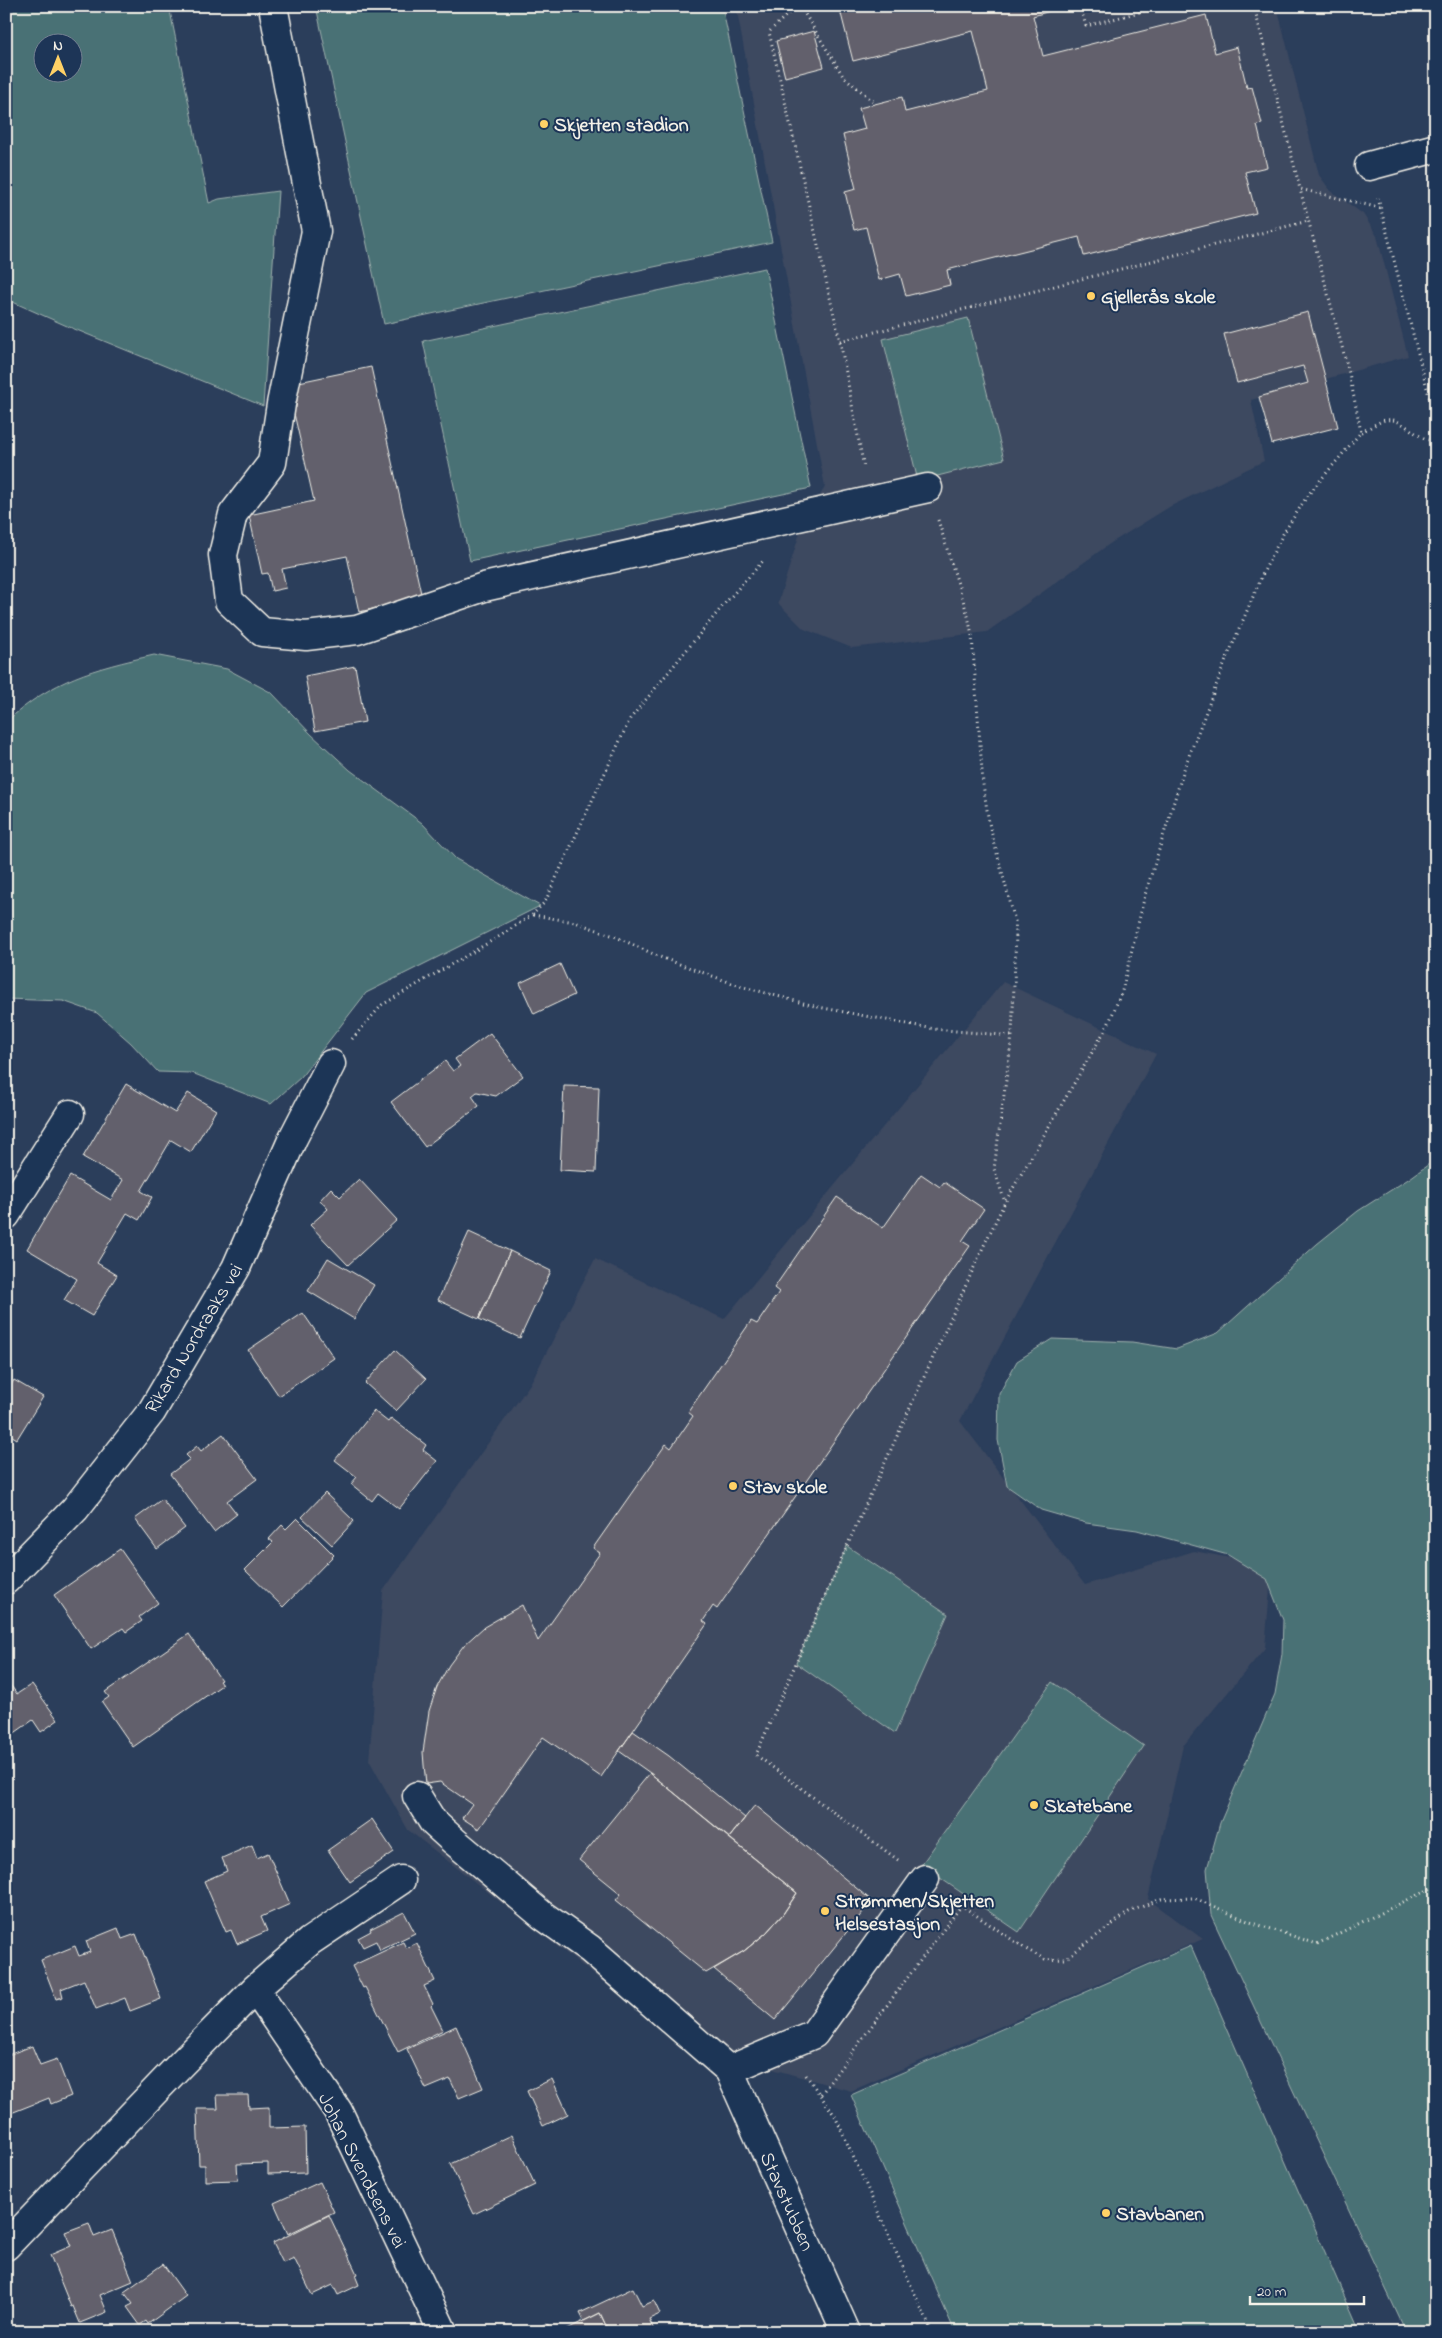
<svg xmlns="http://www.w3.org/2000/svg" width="1442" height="2338" viewBox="0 0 1442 2338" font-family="'Indie Flower',sans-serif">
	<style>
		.built { fill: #3c4860 }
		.green { fill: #4a7174; stroke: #9fb1ae; fill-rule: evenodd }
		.building { fill: #62616c; stroke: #f4f1e8 }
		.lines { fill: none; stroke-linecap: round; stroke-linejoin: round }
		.minor-casing { stroke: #f4f1e8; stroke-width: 31 }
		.path { stroke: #f4f1e8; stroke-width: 3; stroke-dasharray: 1 4; stroke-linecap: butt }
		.minor { stroke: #1d3557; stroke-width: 28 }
		.poi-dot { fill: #ffd166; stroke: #1d3557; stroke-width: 2 }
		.labels { text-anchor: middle; stroke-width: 4; stroke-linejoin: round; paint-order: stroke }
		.poi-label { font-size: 20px; font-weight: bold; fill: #f4f1e8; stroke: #1d3557; text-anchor: start }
		.street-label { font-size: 20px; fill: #f4f1e8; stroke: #1d3557 }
	</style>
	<rect width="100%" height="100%" fill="#2b3e5b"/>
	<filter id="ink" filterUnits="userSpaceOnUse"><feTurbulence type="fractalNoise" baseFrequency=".02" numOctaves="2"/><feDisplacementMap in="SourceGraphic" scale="10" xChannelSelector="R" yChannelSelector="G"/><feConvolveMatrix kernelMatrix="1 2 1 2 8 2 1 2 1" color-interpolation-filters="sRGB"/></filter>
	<g filter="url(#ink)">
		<path class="built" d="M736 6H1277L1319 175 1330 190 1363 214 1377 236 1408 356 1251 400 1264 461 1171 506 1111 543 987 632 852 648 804 629 778 603 802 526 825 487Z
			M1003 982 1156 1054 960 1421 1085 1585 1194 1551 1272 1566 1265 1648 1183 1746 1148 1899 1203 1939 851 2091 683 2044 408 1830 369 1760 383 1591 530 1384 595 1259 724 1319Z"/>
		<path class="green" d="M6 6H169L209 203 219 199 278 191 263 406 67 326 6 299ZM72 42V72H42V42Z
			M316 6H722L772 242 384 324Z
			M765 268 811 488 470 561 423 341Z
			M968 318 1004 459 918 481 883 339Z
			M154 655 227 669 272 693 311 734 350 770 422 823 456 859 540 906 366 993 301 1077 271 1104 192 1073 158 1072 131 1043 97 1013 63 1001 6 999V722C53 679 93 669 154 655Z
			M1436 1159V2332H1406L1211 1915 1207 1869 1220 1823 1275 1694 1282 1654 1283 1620 1267 1579 1228 1555 1137 1530 1086 1523 1041 1510 1007 1486 998 1440 999 1394 1017 1361 1052 1339 1132 1342 1177 1349 1218 1333 1317 1244 1358 1211 1410 1178Z
			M847 1546 948 1614 895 1733 796 1663Z
			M1052 1682 1144 1746 1019 1932 921 1865Z
			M1191 1946 1360 2332H955L851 2095Z"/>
		<path class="building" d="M839 6H1067L1033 16 1043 56 1206 15 1215 53 1237 47 1247 88 1252 87 1262 124 1257 125 1267 167 1245 172 1256 213 1084 256 1079 237 947 270 950 285 906 296 900 274 879 280 866 227 854 230 845 192 856 189 843 135 865 129 859 108 902 97 905 112 988 91 973 31 853 61Z
			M814 31 824 67 785 77 776 41Z
			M1308 312 1338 427 1272 444 1259 397 1308 383 1303 366 1237 383 1224 334Z
			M371 367 422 598 359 612 347 556 282 569 286 588 272 591 268 573 262 574 249 515 314 501 293 409 296 408 299 382Z
			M355 666 365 722 315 731 305 676Z
			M560 964 574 995 534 1014 520 983Z
			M490 1033 523 1076 496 1096 477 1092 472 1096 479 1106 425 1147 391 1102 445 1061 453 1071 460 1066 455 1059Z
			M126 1084 175 1113 188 1093 216 1110 191 1152 171 1140 141 1191 152 1197 139 1220 127 1213 97 1263 117 1275 92 1316 64 1300 77 1279 27 1249 70 1176 111 1200 123 1180 83 1157Z
			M564 1086 599 1087 596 1172 560 1170Z
			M921 1174 940 1187 944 1182 984 1209 962 1241 970 1246 717 1609 713 1606 703 1621 707 1624 601 1777 543 1737 479 1829 462 1818 472 1804 440 1782 426 1784 424 1765 423 1752 429 1711 437 1687 449 1665 464 1645 484 1627 522 1605 538 1641 600 1553 593 1548 666 1444 671 1448 693 1416 688 1412 751 1321 757 1324 779 1292 774 1288 837 1197 883 1228Z
			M359 1179 397 1220 348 1265 310 1225 328 1209 320 1200 331 1188 340 1197Z
			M469 1232 510 1251 479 1319 438 1300Z
			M510 1251 551 1271 520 1338 479 1319Z
			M328 1258 374 1285 354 1319 308 1291Z
			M303 1313 334 1358 279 1396 248 1350Z
			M395 1350 426 1379 396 1411 365 1383Z
			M14 1380 43 1397 17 1439 6 1432V1393Z
			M374 1411 388 1422 391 1418 426 1445 423 1450 437 1461 399 1509 378 1493 372 1501 351 1484 357 1477 335 1460Z
			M223 1434 257 1479 227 1501 237 1514 214 1532 170 1474 190 1459 186 1455 197 1446 201 1451Z
			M325 1493 354 1521 332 1545 302 1517Z
			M162 1499 185 1528 157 1549 135 1519Z
			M297 1518 334 1555 283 1607 245 1570 273 1542 269 1539 282 1525 286 1529Z
			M120 1549 158 1603 139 1617 142 1621 126 1632 123 1628 91 1649 54 1595Z
			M189 1634 221 1680 219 1681 222 1685 133 1747 102 1702 109 1697 105 1692Z
			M6 1679 17 1694 32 1684 58 1720 41 1732 33 1720 6 1739Z
			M633 1731 669 1756 745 1818 729 1838 650 1773 619 1751Z
			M650 1773 797 1893 783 1914 766 1933 744 1951 706 1973 616 1900 621 1894 579 1860Z
			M755 1805 872 1901 775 2020 714 1969 744 1951 766 1933 783 1914 797 1893 729 1838Z
			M372 1819 394 1852 350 1882 328 1850Z
			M252 1845 257 1858 268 1853 290 1904 261 1917 267 1931 237 1944 231 1930 226 1932 204 1881 227 1871 222 1858Z
			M404 1912 415 1933 380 1950 376 1941 363 1947 358 1938 371 1931 370 1929Z
			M118 1928 122 1939 136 1934 161 1999 130 2011 125 1998 96 2009 84 1980 61 1989 63 1997 56 1999 41 1960 75 1946 79 1956 90 1952 86 1941Z
			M403 1942 406 1948 417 1943 435 1981 424 1986 433 2004 431 2006 443 2030 398 2052 365 1987 363 1988 352 1966Z
			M456 2026 483 2088 459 2098 450 2079 426 2089 407 2049Z
			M32 2046 40 2065 57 2059 71 2096 51 2104 49 2098 6 2115V2049L8 2055Z
			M552 2079 568 2114 543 2126 527 2091Z
			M217 2095H248L249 2108 269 2107V2128L305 2127 306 2173 268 2174V2163L237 2164 238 2180 205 2181V2165H199L197 2109H218Z
			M512 2135 535 2185 474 2214 450 2164Z
			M320 2182 334 2212 288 2234 274 2203Z
			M329 2215 357 2274 355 2275 359 2285 338 2295 333 2285 312 2295 294 2258 283 2263 273 2243Z
			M89 2223 94 2237 112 2230 133 2281 100 2295 107 2312 80 2323 73 2306 71 2307 50 2255 71 2246 65 2232Z
			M163 2264 186 2296 148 2324 146 2321 140 2325 127 2307 133 2304 124 2292Z
			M633 2288 642 2306 654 2301 660 2314 649 2319 655 2332H609L600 2313 584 2321 580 2313Z
			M600 2313 609 2332H566L565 2330Z
			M547 2323 552 2332H530Z"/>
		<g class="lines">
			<g class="minor-casing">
				<path id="minor" d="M273 6 316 231 281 404 272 463 233 514 223 555 229 601 262 632 306 636 357 630 484 587 928 488
					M1369 166 1436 148
					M6 1215 70 1114
					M6 1580 75 1509 152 1411 236 1268 293 1138 331 1064
					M417 1796 433 1822 454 1841 542 1915 590 1949 729 2070 846 2332
					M255 1989 338 2111 443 2332
					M729 2070 814 2034 925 1879
					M6 2246 180 2065 255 1989 310 1941 401 1880"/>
			</g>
			<path class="path" d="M796 6 769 32 840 341 864 468
				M800 6 843 76 873 101
				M1080 6 1086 26 1163 6
				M1254 6 1300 189 1380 208
				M1378 198 1436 423
				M840 341 1308 221
				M1361 432C1368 429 1375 424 1382 421 1403 413 1416 443 1436 440
				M938 520 968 616 972 636 983 784 989 823 1015 921 1016 934 1012 1036 994 1169 1005 1202
				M533 915 575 922 614 936 660 957 740 986 818 1007 934 1029 1012 1036
				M352 1039 382 1005 500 936 532 915 545 902 630 719 726 602 764 560
				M898 1860 756 1755 847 1546 986 1241 1005 1202 1108 1025 1122 991 1145 895 1185 766 1226 660 1264 571 1283 534 1308 495 1361 432 1349 373 1300 189
				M952 1899 1026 1949 1046 1960 1065 1959 1129 1912 1161 1899 1194 1898 1250 1922 1317 1944 1436 1886
				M806 2075 835 2116 932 2332
				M821 2094 961 1906"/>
			<use href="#minor" class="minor"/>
		</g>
	</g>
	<g class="poi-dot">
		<circle cx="544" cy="124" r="5"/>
		<circle cx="1091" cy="296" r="5"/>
		<circle cx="733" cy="1486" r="5"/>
		<circle cx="1034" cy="1805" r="5"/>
		<circle cx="825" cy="1911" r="5"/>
		<circle cx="1106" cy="2213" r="5"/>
	</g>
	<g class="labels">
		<g class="poi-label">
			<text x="554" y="131">Skjetten stadion</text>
			<text x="1101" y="303">Gjellerås skole</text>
			<text x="743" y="1493">Stav skole</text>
			<text x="1044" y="1812">Skatebane</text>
			<text x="835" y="1907">Strømmen/Skjetten<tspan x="835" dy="23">Helsestasjon</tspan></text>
			<text x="1116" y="2220">Stavbanen</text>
		</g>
		<g class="street-label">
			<text transform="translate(193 1338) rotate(-59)" y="7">Rikard Nordraaks vei</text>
			<text transform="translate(363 2170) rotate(63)" y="7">Johan Svendsens vei</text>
			<text transform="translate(788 2201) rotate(66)" y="7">Stavstubben</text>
		</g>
	</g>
	<rect width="1442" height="2338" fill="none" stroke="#1d3557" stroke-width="25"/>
	<rect x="12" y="12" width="1417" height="2313" fill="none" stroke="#f4f1e8" stroke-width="2" filter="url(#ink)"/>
	<g transform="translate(58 58)"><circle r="24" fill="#1d3557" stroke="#738091"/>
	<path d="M0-4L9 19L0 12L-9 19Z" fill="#ffd166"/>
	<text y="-8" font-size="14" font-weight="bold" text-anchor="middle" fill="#f4f1e8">N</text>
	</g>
	<path d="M1250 2296v8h114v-8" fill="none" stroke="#f4f1e8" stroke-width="2.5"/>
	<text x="1257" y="2296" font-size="15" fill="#f4f1e8" stroke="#1d3557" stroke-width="4" paint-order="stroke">20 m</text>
</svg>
